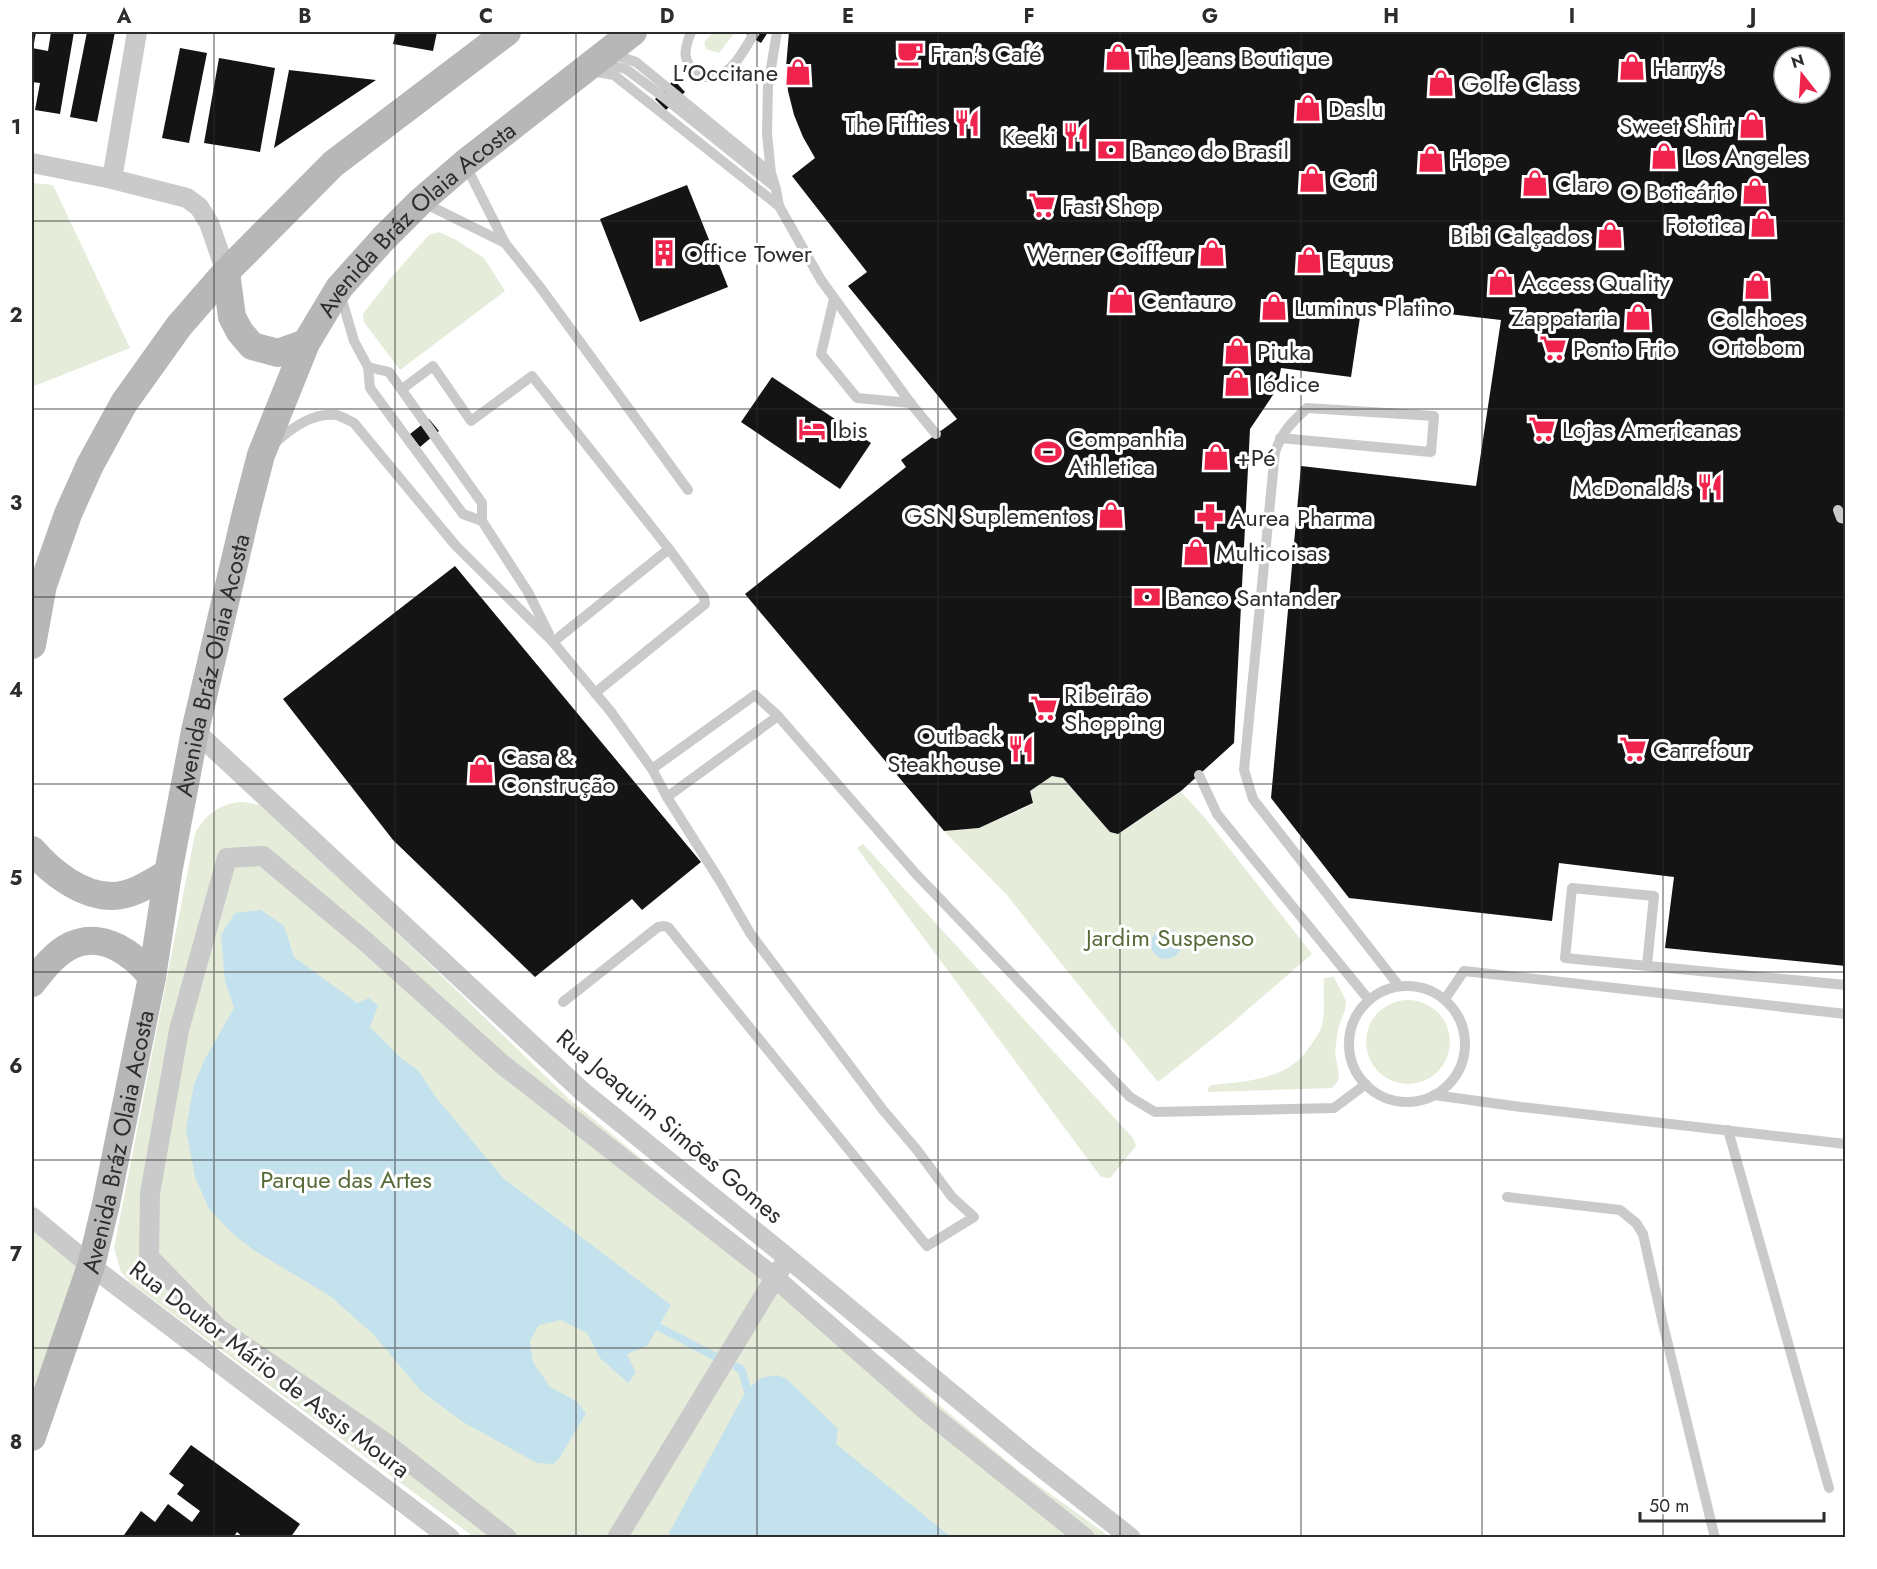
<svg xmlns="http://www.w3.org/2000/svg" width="1877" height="1569" font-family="Jost,sans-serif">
<rect width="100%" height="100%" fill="#fff"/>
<g fill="#e5ecd9">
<polygon points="714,32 735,32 719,53 706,49 704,42"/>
<polygon points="32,183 53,185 130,348 32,387"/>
<polygon points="439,232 456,240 484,258 505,291 400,370 364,322 363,314 390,279 429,235"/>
<polygon points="1052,776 1063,778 1110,832 1118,834 1181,792 1206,819 1312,954 1231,1024 1158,1082 1072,977 1006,894 944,831 979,828 1033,804 1030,791"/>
<path d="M243,802l17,3 8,3 300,290 452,374 90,65h-636l-342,-253 -11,-12 -7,-24 81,-414c10,-20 26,-31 48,-32z"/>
<polygon points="863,844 1133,1138 1136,1146 1110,1178 1101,1177 857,848"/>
<path d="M1334,977l12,24 -1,9 -7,19 -3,23 4,24 -1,5 -6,7 -124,4v-4l3,-3c37,-4 78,-5 100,-40 5,-8 11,-15 12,-25 2,-14 0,-29 1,-42z"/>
<circle cx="1408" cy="1042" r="42"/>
<polygon points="32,1217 91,1266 32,1433"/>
</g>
<g fill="#c4e2ed">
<polygon points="261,910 284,926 294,957 357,1003 369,998 378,1006 370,1027 402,1059 418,1070 435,1096 503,1178 671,1305 647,1346 627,1354 636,1373 628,1383 600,1358 587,1333 561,1320 539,1325 530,1341 533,1362 550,1387 576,1401 586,1413 559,1459 553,1464 537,1463 463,1422 421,1391 374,1335 330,1296 255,1251 234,1235 209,1209 195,1177 186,1129 194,1084 205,1059 234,1008 225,981 221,935 235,913"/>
<circle cx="1166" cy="944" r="15"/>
<polygon points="777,1375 787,1379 838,1429 836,1444 951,1537 667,1537 747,1389 761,1378"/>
</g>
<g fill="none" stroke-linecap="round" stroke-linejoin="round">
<g stroke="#c4e2ed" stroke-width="8">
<polyline points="651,1323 714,1356"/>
<polyline points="737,1367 742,1370 747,1389 754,1397"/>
</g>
</g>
<g fill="#141414" fill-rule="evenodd">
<polygon points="32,32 36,32 33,49 32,48"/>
<polygon points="51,32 74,32 60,114 35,110 40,83 32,82 32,48 48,51"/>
<polygon points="87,32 115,32 97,122 70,117"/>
<polygon points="396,32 437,32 433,51 393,44"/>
<polygon points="743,32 768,32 761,43"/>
<path d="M789,32h1057v934l-181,-18 9,-71 -115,-14 -7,58 -203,-23 -78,-100 30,-332 175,20 25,-166 -139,-16 -11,73 -70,-9 -4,21 -27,40 -16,314 -53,48 -63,43 -8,-2 -47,-54 -11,-2 -22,15 3,12 -54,25 -35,3 -199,-237 161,-127 -5,-7 56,-41 -109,-133 19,-14 -75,-96 23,-18 -12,-21 -9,-22 -6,-24 -2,-24zM1784,57h36v36h-36z"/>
<polygon points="180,48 207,53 189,143 162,138"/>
<polygon points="219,58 275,68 260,152 204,143"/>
<polygon points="289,70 376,80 274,148"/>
<polygon points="674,80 685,92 666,110 655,99"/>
<polygon points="687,185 728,287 640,322 600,219"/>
<polygon points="772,377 871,443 840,489 741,422"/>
<polygon points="429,419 439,431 420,447 410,434"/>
<polygon points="455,566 701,862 642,910 632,899 535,977 393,840 283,699"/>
<polygon points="191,1445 300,1524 290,1538 244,1538 237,1532 233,1538 127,1538 124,1535 141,1511 155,1522 168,1504 192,1522 200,1511 177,1494 184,1485 169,1474"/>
</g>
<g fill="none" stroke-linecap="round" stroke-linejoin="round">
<g stroke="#cacaca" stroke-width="10">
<path d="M691,32c-8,20 -9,29 8,44 5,1 14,2 19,0 17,-6 28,-30 37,-44"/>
<polyline points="777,32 768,86 767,134 771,173 776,189 779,206 821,280 912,405 936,434"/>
<polyline points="611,55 615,55 636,62 771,173"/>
<polyline points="601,63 626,69 666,99 775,187"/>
<polyline points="592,73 596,72 614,75 779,206"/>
<polyline points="424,203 505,243 465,164"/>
<polyline points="505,243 540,287 688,490"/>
<polyline points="340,293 354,341 368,367 389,372 482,503 482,521 528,592 549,634"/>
<polyline points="834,299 821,354 857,398 911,403"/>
<polyline points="368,367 370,388 463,514 482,521"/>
<polyline points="402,389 433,366 471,421 532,376 669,549 553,642"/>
<path d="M1280,438l151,14 3,-36 -127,-8c-16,15 -25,24 -32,44l-31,318 9,29 146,187"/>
<path d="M275,443c15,-14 38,-31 61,-28 5,1 12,5 18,8l102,123 97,96 58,70 41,57 15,28 53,84 30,52 133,177 34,40 35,47 22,20 -47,29 -259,-319 -4,-1 -6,1 -95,75"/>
<polyline points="1838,510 1841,518 1846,519"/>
<polyline points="595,693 705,604 704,597 669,549"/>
<polyline points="652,769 755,695 778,716 916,874 1130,1097 1155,1112 1334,1108 1366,1084"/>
<polyline points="1199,775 1217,814 1369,1000"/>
<polyline points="667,797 778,716"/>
<polyline points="1647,965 1654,896 1572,888 1565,958 1846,985"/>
<circle cx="1407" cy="1044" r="58"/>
<polyline points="1445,999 1464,971 1846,1014"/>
<polyline points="1434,1095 1521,1107 1846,1144"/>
<polyline points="1728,1130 1829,1488"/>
<polyline points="1507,1197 1620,1210 1636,1223 1643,1234 1663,1324 1715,1538"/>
</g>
<g stroke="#cacaca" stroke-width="20">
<polyline points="32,163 112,179 187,198 199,207 209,223 226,272"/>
<polyline points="112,179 137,32"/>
<polyline points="195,731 583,1092 788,1258 1027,1456 1131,1538"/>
<polyline points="32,1217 91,1266 450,1538"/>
<polyline points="507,1538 380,1439 218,1328 149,1257 150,1193 179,1030 227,858 263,856 366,942 503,1065 774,1277 930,1414 1085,1538"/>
<polyline points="617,1538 781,1268"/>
</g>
<g stroke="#b7b7b7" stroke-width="28">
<polyline points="226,272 232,317 240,332 252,346 278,353 306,343"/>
<polyline points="32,645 43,585 68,514 90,465 124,403 179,326 226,272 333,164 507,32"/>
<path d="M32,850c19,22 49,46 80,46 20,0 39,-13 56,-23"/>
<path d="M32,983c11,-14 23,-30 40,-38 31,-14 62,9 80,32"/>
<path id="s1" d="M32,1437l59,-171 15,-62 46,-227 16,-104 27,-142 51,-218 15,-58 45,-112 33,-55 44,-49 38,-38 44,-38 168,-131"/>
</g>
</g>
<path fill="none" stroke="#2d2d2d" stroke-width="1.5" stroke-opacity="0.55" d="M214,32v1506M395,32v1506M576,32v1506M757,32v1506M938,32v1506M1120,32v1506M1301,32v1506M1482,32v1506M1663,32v1506M32,221h1814M32,409h1814M32,597h1814M32,784h1814M32,972h1814M32,1160h1814M32,1348h1814"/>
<defs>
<symbol id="cafe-bare" viewBox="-9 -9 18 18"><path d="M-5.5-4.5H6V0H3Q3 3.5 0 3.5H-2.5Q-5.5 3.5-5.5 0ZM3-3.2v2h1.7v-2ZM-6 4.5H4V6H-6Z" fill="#ef234c" stroke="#fff" stroke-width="2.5" paint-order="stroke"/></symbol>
<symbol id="shop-bare" viewBox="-9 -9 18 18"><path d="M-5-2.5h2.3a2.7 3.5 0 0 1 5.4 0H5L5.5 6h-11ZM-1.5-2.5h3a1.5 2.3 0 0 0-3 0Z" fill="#ef234c" stroke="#fff" stroke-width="2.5" paint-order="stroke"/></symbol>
<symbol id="restaurant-bare" viewBox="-9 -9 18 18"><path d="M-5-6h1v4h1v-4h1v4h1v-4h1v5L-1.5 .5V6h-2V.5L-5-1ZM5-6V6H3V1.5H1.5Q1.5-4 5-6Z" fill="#ef234c" stroke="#fff" stroke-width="2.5" paint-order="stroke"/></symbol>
<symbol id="bank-bare" viewBox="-9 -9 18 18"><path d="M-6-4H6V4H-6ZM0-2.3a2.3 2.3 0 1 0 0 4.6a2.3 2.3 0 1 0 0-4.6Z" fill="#ef234c" stroke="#fff" stroke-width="2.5" paint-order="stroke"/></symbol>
<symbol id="supermarket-bare" viewBox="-9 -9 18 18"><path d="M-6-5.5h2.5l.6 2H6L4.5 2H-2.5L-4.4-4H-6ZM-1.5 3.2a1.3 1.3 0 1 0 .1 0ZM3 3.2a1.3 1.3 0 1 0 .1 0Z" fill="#ef234c" stroke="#fff" stroke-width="2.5" paint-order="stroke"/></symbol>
<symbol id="building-bare" viewBox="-9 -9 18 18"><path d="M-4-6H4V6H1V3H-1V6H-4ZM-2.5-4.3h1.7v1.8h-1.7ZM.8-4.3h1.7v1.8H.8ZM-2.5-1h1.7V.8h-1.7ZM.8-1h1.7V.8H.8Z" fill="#ef234c" stroke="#fff" stroke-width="2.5" paint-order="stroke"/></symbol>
<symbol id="hotel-bare" viewBox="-9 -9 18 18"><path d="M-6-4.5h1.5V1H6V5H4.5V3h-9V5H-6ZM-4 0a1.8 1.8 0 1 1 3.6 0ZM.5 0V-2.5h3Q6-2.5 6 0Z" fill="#ef234c" stroke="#fff" stroke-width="2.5" paint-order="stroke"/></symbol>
<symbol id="stadium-bare" viewBox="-9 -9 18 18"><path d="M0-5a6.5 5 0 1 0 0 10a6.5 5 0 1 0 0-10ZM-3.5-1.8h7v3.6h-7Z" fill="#ef234c" stroke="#fff" stroke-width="2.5" paint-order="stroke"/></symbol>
<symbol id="pharmacy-bare" viewBox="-9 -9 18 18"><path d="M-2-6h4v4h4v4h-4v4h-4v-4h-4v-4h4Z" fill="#ef234c" stroke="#fff" stroke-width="2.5" paint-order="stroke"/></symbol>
</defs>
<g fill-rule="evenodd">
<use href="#cafe-bare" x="891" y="34" width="38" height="38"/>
<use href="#shop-bare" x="1099" y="38" width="38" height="38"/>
<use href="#shop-bare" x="1613" y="48" width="38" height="38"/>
<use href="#shop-bare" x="779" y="53" width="38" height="38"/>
<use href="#shop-bare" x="1422" y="64" width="38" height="38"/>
<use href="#shop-bare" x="1289" y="89" width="38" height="38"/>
<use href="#restaurant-bare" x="948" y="104" width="38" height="38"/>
<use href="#shop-bare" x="1733" y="106" width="38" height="38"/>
<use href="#restaurant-bare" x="1057" y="117" width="38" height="38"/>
<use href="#bank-bare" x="1092" y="131" width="38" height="38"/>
<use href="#shop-bare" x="1645" y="137" width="38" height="38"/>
<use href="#shop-bare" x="1412" y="140" width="38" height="38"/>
<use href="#shop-bare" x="1293" y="160" width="38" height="38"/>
<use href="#shop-bare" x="1516" y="164" width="38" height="38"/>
<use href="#shop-bare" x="1736" y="172" width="38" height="38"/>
<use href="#supermarket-bare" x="1023" y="186" width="38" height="38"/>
<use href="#shop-bare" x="1744" y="205" width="38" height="38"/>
<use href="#shop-bare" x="1591" y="216" width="38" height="38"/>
<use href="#building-bare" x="645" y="234" width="38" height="38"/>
<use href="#shop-bare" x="1193" y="234" width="38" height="38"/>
<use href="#shop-bare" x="1290" y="241" width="38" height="38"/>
<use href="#shop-bare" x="1482" y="263" width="38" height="38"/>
<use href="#shop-bare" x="1738" y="267" width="38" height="38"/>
<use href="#shop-bare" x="1102" y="281" width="38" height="38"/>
<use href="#shop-bare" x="1255" y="288" width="38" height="38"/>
<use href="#shop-bare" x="1619" y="298" width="38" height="38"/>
<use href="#supermarket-bare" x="1534" y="329" width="38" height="38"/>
<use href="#shop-bare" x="1218" y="332" width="38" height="38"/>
<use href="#shop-bare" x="1218" y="364" width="38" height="38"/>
<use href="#hotel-bare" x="793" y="410" width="38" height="38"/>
<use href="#supermarket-bare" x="1523" y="410" width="38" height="38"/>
<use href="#stadium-bare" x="1029" y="433" width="38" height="38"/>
<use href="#shop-bare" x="1197" y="438" width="38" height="38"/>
<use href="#restaurant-bare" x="1691" y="468" width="38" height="38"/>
<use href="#shop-bare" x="1092" y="496" width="38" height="38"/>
<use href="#pharmacy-bare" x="1191" y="498" width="38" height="38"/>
<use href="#shop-bare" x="1177" y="533" width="38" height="38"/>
<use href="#bank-bare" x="1128" y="578" width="38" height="38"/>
<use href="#supermarket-bare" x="1025" y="689" width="38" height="38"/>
<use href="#restaurant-bare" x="1002" y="730" width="38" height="38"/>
<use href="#supermarket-bare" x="1614" y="730" width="38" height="38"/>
<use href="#shop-bare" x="462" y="751" width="38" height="38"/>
</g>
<g text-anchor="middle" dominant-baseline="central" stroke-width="6" stroke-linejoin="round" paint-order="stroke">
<g font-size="24" fill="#2d2d2d" stroke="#fff" text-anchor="start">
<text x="930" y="53">Fran's Café</text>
<text x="1138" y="57">The Jeans Boutique</text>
<text x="1652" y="67">Harry's</text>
<text x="778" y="72" text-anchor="end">L'Occitane</text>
<text x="1461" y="83">Golfe Class</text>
<text x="1328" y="108">Daslu</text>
<text x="947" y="123" text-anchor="end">The Fifties</text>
<text x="1732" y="125" text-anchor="end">Sweet Shirt</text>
<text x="1056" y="136" text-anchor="end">Keeki</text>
<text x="1131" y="150">Banco do Brasil</text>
<text x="1684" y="156">Los Angeles</text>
<text x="1451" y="159">Hope</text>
<text x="1332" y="179">Cori</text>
<text x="1555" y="183">Claro</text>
<text x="1735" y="191" text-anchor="end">O Boticário</text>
<text x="1062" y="205">Fast Shop</text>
<text x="1743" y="224" text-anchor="end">Fototica</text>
<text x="1590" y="235" text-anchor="end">Bibi Calçados</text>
<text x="684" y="253">Office Tower</text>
<text x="1192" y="253" text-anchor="end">Werner Coiffeur</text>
<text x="1329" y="260">Equus</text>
<text x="1521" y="282">Access Quality</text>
<text x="1141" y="300">Centauro</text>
<text x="1294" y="307">Luminus Platino</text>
<text x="1618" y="317" text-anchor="end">Zappataria</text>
<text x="1757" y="318" text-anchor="middle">Colchoes<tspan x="1757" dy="28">Ortobom</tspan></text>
<text x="1573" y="348">Ponto Frio</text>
<text x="1257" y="351">Piuka</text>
<text x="1257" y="383">Iódice</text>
<text x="832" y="429">Ibis</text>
<text x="1562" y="429">Lojas Americanas</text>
<text x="1068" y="438">Companhia<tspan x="1068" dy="28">Athletica</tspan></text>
<text x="1236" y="457">+Pé</text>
<text x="1690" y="487" text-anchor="end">McDonald's</text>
<text x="1091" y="515" text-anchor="end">GSN Suplementos</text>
<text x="1230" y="517">Aurea Pharma</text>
<text x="1216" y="552">Multicoisas</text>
<text x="1167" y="597">Banco Santander</text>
<text x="1064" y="694">Ribeirão<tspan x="1064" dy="28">Shopping</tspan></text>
<text x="1001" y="735" text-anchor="end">Outback<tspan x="1001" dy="28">Steakhouse</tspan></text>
<text x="1653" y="749">Carrefour</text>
<text x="501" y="756">Casa &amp;<tspan x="501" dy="28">Construção</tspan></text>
</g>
<g font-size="24" fill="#2d2d2d" stroke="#fff">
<text stroke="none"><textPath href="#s1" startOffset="1298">Avenida Bráz Olaia Acosta</textPath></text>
<text stroke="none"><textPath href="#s1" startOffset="794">Avenida Bráz Olaia Acosta</textPath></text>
<text transform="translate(670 1126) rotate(40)">Rua Joaquim Simões Gomes</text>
<text stroke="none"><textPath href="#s1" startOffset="308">Avenida Bráz Olaia Acosta</textPath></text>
<text transform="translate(270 1369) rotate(37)">Rua Doutor Mário de Assis Moura</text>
</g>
<g font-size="24" fill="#566b38" stroke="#fff">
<text x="1170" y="937">Jardim Suspenso</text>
<text x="346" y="1179">Parque das Artes</text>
</g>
</g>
<rect width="1877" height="1569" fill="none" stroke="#ffffff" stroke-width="66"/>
<g transform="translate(1802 75) rotate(343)"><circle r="28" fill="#ffffff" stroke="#ababab" stroke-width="1.5"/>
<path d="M0-4.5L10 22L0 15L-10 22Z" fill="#ef234c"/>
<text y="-9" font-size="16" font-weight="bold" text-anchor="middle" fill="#2d2d2d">N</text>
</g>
<path d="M1640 1512v9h184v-9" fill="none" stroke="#2d2d2d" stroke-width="3"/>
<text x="1649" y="1512" font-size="18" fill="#2d2d2d" stroke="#ffffff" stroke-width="4.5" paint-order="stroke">50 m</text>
<rect x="33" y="33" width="1811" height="1503" fill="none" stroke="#2d2d2d" stroke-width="2"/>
<g font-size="20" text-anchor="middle" font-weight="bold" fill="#2d2d2d">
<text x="124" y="23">A</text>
<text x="305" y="23">B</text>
<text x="486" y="23">C</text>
<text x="667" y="23">D</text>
<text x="848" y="23">E</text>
<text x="1029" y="23">F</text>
<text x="1210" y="23">G</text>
<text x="1391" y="23">H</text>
<text x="1572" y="23">I</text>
<text x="1753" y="23">J</text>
<text x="16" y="134">1</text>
<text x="16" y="322">2</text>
<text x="16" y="510">3</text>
<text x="16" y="697">4</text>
<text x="16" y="885">5</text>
<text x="16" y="1073">6</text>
<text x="16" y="1261">7</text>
<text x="16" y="1449">8</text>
</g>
</svg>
